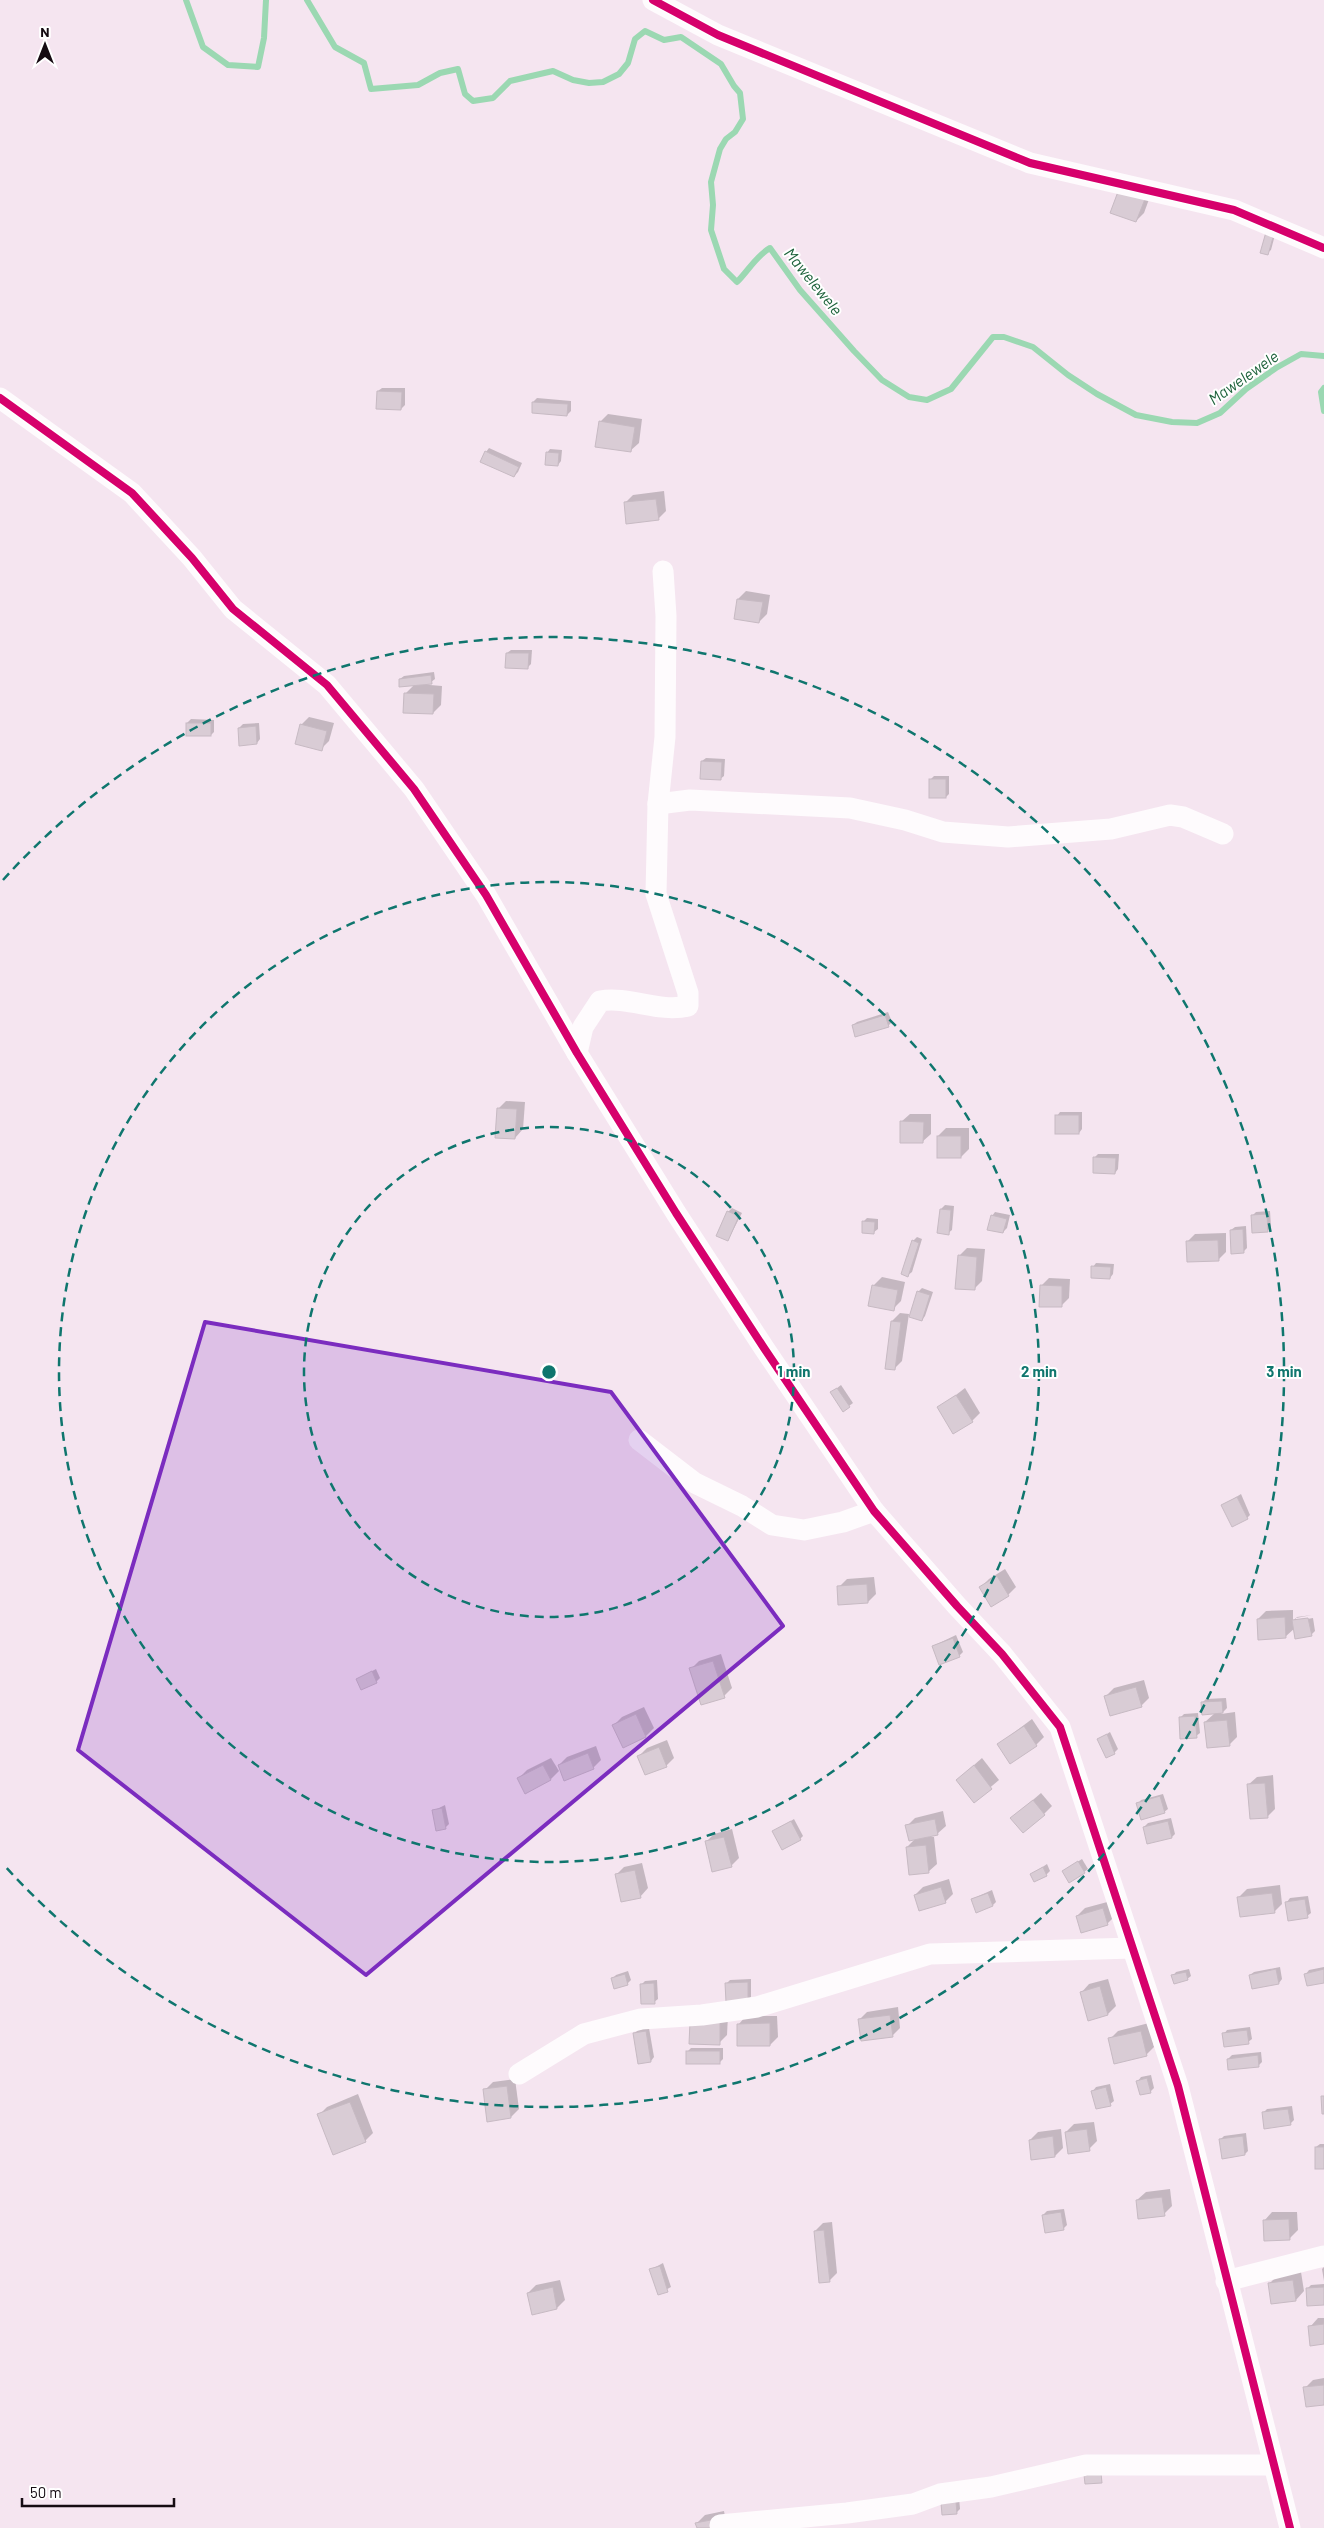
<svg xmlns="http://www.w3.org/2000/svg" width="1324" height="2528" font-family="Barlow,sans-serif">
<rect width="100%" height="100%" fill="#f5e5f0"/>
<g fill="#0003">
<polygon points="1152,191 1144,213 1136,221 1112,212"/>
<polygon points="1276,231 1271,250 1267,253 1262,252"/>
<polygon points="382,388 405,388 405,405 401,409 378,391"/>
<polygon points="537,398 571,401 571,411 567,415 533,402"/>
<polygon points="608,414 642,419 639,443 630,451 600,422"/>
<polygon points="489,448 522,463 518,472 514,476 486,452"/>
<polygon points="550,449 562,450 561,461 558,465 547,453"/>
<polygon points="664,491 666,511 658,519 625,503 633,495"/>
<polygon points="746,591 770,595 767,614 759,622 738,599"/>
<polygon points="511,650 532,650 531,664 527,668 507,653"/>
<polygon points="434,672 435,679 431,682 418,684 442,686 441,705 433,713 406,693 415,684 400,679 404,676"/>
<polygon points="309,717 334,723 329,741 321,749 301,725"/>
<polygon points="191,719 214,720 214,732 211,735 187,723"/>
<polygon points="259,723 260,739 257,743 239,728 243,724"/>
<polygon points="706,758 725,759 724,776 720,779 702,761"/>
<polygon points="934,776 949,776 949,794 946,797 930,780"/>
<polygon points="888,1012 892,1022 888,1026 853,1025 857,1022"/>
<polygon points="506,1101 525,1102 523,1129 515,1138 498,1109"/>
<polygon points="1060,1112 1082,1112 1082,1129 1079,1133 1057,1116"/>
<polygon points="910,1114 931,1114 931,1134 922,1142 901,1122"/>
<polygon points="946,1128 969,1128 969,1149 961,1157 938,1136"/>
<polygon points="1098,1154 1119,1154 1118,1169 1115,1173 1095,1157"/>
<polygon points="945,1205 954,1206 952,1230 948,1233 941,1209"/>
<polygon points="732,1208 742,1213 728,1240 728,1212"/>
<polygon points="1270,1211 1271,1227 1267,1231 1252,1216 1256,1212"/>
<polygon points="995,1212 1010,1215 1007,1228 1003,1232 992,1216"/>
<polygon points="867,1218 878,1219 878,1229 874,1232 863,1222"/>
<polygon points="1246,1226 1247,1248 1243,1252 1231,1230 1235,1227"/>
<polygon points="1226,1233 1226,1252 1218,1260 1187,1242 1195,1234"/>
<polygon points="917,1237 922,1239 912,1272 908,1275 913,1241"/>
<polygon points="967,1248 985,1249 982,1281 974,1289 959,1256"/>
<polygon points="1096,1263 1114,1264 1113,1274 1110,1278 1093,1267"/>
<polygon points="882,1277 905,1282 901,1301 893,1309 874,1285"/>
<polygon points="1049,1278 1070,1279 1069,1298 1061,1306 1041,1286"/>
<polygon points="922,1288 933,1292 925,1316 922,1320 918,1292"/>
<polygon points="900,1313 909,1314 902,1361 894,1369 892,1321"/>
<polygon points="841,1385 853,1403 849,1406 832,1392"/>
<polygon points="965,1388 980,1413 972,1421 939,1408"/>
<polygon points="1241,1494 1250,1515 1247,1518 1223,1505"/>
<polygon points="1005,1569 1016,1587 1008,1595 981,1587 989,1579"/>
<polygon points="874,1577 876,1594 868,1602 839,1587 847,1579"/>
<polygon points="1293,1610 1293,1621 1297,1617 1312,1615 1296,1618 1296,1621 1313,1618 1315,1631 1311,1635 1295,1628 1285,1637 1258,1619 1266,1611"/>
<polygon points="956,1635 963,1652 959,1656 933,1646"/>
<polygon points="721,1654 732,1688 724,1696 691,1669 699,1661"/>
<polygon points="376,1669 380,1678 376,1682 357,1679"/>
<polygon points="1144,1680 1149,1698 1141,1706 1106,1696 1114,1688"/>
<polygon points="1226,1698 1227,1708 1221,1714 1235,1712 1237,1737 1229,1745 1205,1722 1215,1713 1202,1703 1206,1699"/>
<polygon points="644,1707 654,1728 646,1736 623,1746 614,1725 622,1717"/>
<polygon points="1198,1713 1200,1733 1196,1736 1180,1718 1184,1714"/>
<polygon points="1032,1719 1044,1737 1036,1745 999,1744"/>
<polygon points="1110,1732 1118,1749 1114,1753 1099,1739"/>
<polygon points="667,1740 674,1758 666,1766 639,1756 647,1748"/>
<polygon points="596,1746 601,1760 593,1768 559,1765 567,1757"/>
<polygon points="551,1758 559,1771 551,1779 519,1778 527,1770"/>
<polygon points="982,1758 999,1780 974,1801 957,1780"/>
<polygon points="1273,1775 1275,1809 1267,1817 1248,1785 1257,1777"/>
<polygon points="1041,1793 1052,1806 1044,1814 1012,1818"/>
<polygon points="1163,1794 1168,1809 1164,1812 1138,1804 1141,1800"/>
<polygon points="445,1805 449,1824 446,1827 433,1811"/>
<polygon points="943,1811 946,1826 937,1834 923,1837 934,1837 937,1864 928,1872 907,1847 916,1838 907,1826 915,1818"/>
<polygon points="1171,1818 1175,1834 1172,1837 1144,1827 1148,1823"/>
<polygon points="794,1819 803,1836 800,1839 773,1832"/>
<polygon points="732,1829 739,1858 731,1866 706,1842 714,1834"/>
<polygon points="1082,1859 1088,1869 1084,1872 1063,1871"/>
<polygon points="642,1863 648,1888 640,1897 616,1875 624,1867"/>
<polygon points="1047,1864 1050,1871 1046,1875 1032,1874"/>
<polygon points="949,1879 953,1894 945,1902 915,1895 923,1887"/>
<polygon points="1280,1885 1282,1904 1274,1912 1239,1897 1247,1889"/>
<polygon points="992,1890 996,1902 993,1905 972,1899"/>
<polygon points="1308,1896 1311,1913 1307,1916 1287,1902 1290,1898"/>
<polygon points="1111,1901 1115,1916 1107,1924 1077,1916 1085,1908"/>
<polygon points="1280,1967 1282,1979 1279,1983 1250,1975 1254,1972"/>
<polygon points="1324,1967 1324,1981 1306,1974 1309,1970"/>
<polygon points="1189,1969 1191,1976 1187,1979 1173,1976 1176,1972"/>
<polygon points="628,1971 631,1980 627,1984 613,1978 616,1975"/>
<polygon points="751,1979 751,1997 747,2001 727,1983 730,1980"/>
<polygon points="1108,1979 1116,2006 1108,2014 1089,2019 1081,1993 1089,1984"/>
<polygon points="657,1980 658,1999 654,2002 642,1984 645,1981"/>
<polygon points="898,2007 900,2028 892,2036 859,2020 867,2012"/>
<polygon points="728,2015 727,2035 719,2043 691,2043"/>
<polygon points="746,2016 777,2016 778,2037 770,2045 738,2025"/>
<polygon points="1149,2023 1154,2047 1146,2055 1110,2039 1118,2031"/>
<polygon points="1250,2027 1252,2039 1248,2042 1224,2034 1227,2030"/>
<polygon points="649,2028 654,2057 651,2061 634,2034 638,2030"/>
<polygon points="691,2048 723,2048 723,2059 719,2063 687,2052"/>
<polygon points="1261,2052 1262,2062 1258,2066 1228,2059 1232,2055"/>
<polygon points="1151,2075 1154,2088 1150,2092 1138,2081 1141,2077"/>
<polygon points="515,2079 519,2109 511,2117 485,2090 493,2082"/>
<polygon points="1110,2084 1114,2101 1110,2104 1093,2091 1096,2087"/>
<polygon points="358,2094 373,2133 365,2141 319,2115 327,2107"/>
<polygon points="1292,2106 1294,2120 1290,2124 1263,2113 1267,2109"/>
<polygon points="1094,2122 1097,2141 1089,2149 1066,2132 1074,2124"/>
<polygon points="1061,2129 1063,2148 1055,2156 1032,2159 1030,2140 1038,2132"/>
<polygon points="1246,2133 1248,2151 1245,2154 1221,2139 1224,2136"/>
<polygon points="1320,2144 1324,2144 1324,2168 1316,2147"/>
<polygon points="1170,2189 1172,2206 1164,2214 1137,2200 1146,2192"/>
<polygon points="1064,2209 1067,2225 1063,2229 1043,2215 1047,2211"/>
<polygon points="1272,2212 1297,2212 1298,2230 1289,2239 1264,2221"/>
<polygon points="832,2222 837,2273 829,2281 815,2231 823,2223"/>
<polygon points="663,2263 671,2287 658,2294 650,2270"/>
<polygon points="1324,2267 1324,2281 1322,2269"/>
<polygon points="1301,2272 1304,2291 1296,2300 1272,2303 1269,2284 1277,2276"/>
<polygon points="560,2280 565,2300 557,2308 528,2293 536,2285"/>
<polygon points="1324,2284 1324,2304 1307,2289 1311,2285"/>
<polygon points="1318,2318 1324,2318 1324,2343 1310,2327"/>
<polygon points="1324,2378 1324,2403 1305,2388 1313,2380"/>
<polygon points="959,2498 960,2509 957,2512 943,2514"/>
<polygon points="724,2511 727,2528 698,2528 697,2523 705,2515"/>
</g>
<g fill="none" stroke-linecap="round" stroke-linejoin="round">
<g stroke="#9bd8b2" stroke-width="6">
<polyline points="186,0 203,47 228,65 258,67 264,38 266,0"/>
<path d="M307,0l28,47 29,16 7,26 47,-4 22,-12 18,-4 7,25 8,7 20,-3 17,-17 43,-10 20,9 16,3 14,-1 16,-8 9,-11 7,-24 10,-8 19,9 17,-3 40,27 13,22 6,7 3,26 -8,13 -9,7 -6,10 -9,33 2,23 -2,25 13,39 13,13c11,-11 20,-27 33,-34l30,42 54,61 28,29 27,17 18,3 24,-11 42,-52h11l29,10 35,28 29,19 39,21 36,7 25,1 23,-10 26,-24 30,-21 25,-14 23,2"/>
<polyline points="1324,388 1321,392 1324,411"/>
</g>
</g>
<g fill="#d9ccd5" stroke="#c7bac3">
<polygon points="1119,189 1145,199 1136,222 1110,213"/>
<polygon points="1266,232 1274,234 1268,255 1260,253"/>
<polygon points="377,391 402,392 401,410 376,409"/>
<polygon points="532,402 568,404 567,416 532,413"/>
<polygon points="599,421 635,427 631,452 595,447"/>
<polygon points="485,451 519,467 514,477 480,462"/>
<polygon points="546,452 559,453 558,466 545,465"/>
<polygon points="656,499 659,520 626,524 624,502"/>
<polygon points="737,599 763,602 759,623 734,619"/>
<polygon points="506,653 529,653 528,669 505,668"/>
<polygon points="431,675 432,684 399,687 399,679"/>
<polygon points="404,693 434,694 433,714 403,713"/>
<rect x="186" y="723" width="25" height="13"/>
<polygon points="300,724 327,731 322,751 295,744"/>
<polygon points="256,726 257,744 239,746 238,728"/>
<polygon points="701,761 722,762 721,780 700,779"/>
<rect x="929" y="779" width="17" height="19"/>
<polygon points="885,1015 889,1027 855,1037 852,1025"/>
<polygon points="497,1108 517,1109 515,1139 495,1138"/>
<rect x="1055" y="1115" width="24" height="19"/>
<polygon points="900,1121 924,1122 923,1143 900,1143"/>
<rect x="937" y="1136" width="24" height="22"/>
<polygon points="1093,1157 1116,1158 1115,1174 1093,1173"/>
<polygon points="940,1209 951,1210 949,1235 937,1233"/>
<polygon points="727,1211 739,1216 728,1241 716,1236"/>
<polygon points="1267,1214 1268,1232 1252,1233 1251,1215"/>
<polygon points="991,1215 1007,1219 1003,1233 987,1230"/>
<polygon points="862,1221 875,1222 874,1234 862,1233"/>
<polygon points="1243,1229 1244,1253 1231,1254 1230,1230"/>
<polygon points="912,1240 919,1243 908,1277 901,1274"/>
<polygon points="1218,1240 1219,1261 1187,1262 1186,1241"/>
<polygon points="958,1255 977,1257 975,1290 955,1289"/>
<polygon points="1091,1266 1111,1267 1110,1279 1091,1278"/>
<polygon points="872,1285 898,1290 894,1311 868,1306"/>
<polygon points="1040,1285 1062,1286 1062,1307 1039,1307"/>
<polygon points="917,1291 930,1295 922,1321 909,1317"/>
<polygon points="891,1321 901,1322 895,1370 885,1369"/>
<polygon points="837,1388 850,1407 843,1412 830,1392"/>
<polygon points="956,1395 973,1422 953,1434 937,1407"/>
<polygon points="1237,1497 1248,1519 1232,1527 1221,1505"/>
<polygon points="997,1576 1009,1596 991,1607 979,1587"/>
<polygon points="867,1584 868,1603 838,1605 837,1586"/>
<polygon points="1285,1617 1286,1638 1258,1640 1257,1619"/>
<polygon points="1308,1618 1312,1636 1295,1639 1292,1620"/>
<polygon points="953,1638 960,1657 939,1665 932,1646"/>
<polygon points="713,1661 725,1698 701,1705 689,1668"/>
<polygon points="372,1671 377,1683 361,1690 356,1679"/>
<polygon points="1136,1687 1142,1707 1110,1716 1104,1696"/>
<polygon points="1222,1701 1223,1713 1202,1715 1201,1702"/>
<polygon points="636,1714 646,1737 623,1748 612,1725"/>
<polygon points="1195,1716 1197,1738 1180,1739 1179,1717"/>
<polygon points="1227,1720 1230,1746 1207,1748 1204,1722"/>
<polygon points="1024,1726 1037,1746 1010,1764 997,1744"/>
<polygon points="1107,1734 1115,1754 1106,1758 1097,1739"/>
<polygon points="659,1747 667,1767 645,1775 637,1756"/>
<polygon points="588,1753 594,1769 564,1781 558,1765"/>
<polygon points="543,1765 551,1780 525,1794 517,1778"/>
<polygon points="974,1765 992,1789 974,1803 956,1780"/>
<polygon points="1265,1783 1268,1818 1250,1819 1247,1784"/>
<polygon points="1160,1796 1165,1813 1141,1820 1136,1803"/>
<polygon points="1033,1800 1045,1815 1023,1833 1010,1818"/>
<polygon points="442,1808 446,1829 436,1831 432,1810"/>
<polygon points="935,1819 938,1835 909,1841 905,1825"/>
<polygon points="791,1821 801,1840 782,1850 772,1831"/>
<polygon points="1168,1821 1172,1838 1147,1844 1143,1827"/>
<polygon points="724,1837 732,1867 712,1872 705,1841"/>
<polygon points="926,1845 929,1873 909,1875 906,1847"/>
<polygon points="1078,1861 1085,1873 1069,1883 1062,1871"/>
<polygon points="1043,1867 1047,1876 1034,1882 1030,1874"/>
<polygon points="635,1870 641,1898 621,1902 615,1874"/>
<polygon points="941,1887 946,1903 919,1911 914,1895"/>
<polygon points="988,1893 993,1906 976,1913 971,1899"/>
<polygon points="1272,1893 1275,1913 1240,1917 1237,1897"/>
<polygon points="1305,1899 1308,1918 1288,1921 1285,1902"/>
<polygon points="1103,1908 1108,1925 1081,1933 1076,1916"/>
<polygon points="1276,1969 1279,1984 1252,1989 1249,1975"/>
<polygon points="1324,1969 1324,1983 1307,1986 1304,1974"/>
<polygon points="1186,1972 1188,1980 1174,1984 1171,1975"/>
<polygon points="625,1974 628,1985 614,1989 611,1978"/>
<polygon points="748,1982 748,2002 726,2002 725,1983"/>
<polygon points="654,1983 655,2004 641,2004 640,1984"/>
<polygon points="1100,1986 1108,2015 1088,2021 1080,1992"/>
<polygon points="890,2015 893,2037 861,2041 858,2019"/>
<polygon points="690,2022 720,2022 720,2045 689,2044"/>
<polygon points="770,2023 770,2046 737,2046 737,2024"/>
<polygon points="1247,2030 1249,2044 1224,2047 1222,2033"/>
<polygon points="646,2031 651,2062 638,2064 633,2033"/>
<polygon points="1141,2031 1147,2056 1114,2064 1108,2038"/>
<rect x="686" y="2051" width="34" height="13"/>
<polygon points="1258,2055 1259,2067 1228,2070 1227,2059"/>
<polygon points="1147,2078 1151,2093 1140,2095 1136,2081"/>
<polygon points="507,2086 511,2118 487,2122 483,2089"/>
<polygon points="1106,2087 1111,2106 1096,2109 1091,2091"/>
<polygon points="1321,2096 1324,2096 1324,2114 1322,2114"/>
<polygon points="350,2102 366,2142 333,2155 317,2114"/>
<polygon points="1288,2109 1291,2125 1264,2129 1262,2112"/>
<polygon points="1087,2129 1090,2151 1068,2154 1065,2132"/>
<polygon points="1053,2136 1055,2157 1031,2160 1029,2140"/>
<polygon points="1243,2136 1245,2155 1222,2159 1219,2139"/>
<rect x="1315" y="2147" width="9" height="22"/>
<polygon points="1162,2197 1165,2216 1138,2219 1136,2200"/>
<polygon points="1061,2212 1064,2230 1045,2233 1042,2215"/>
<polygon points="1289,2219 1290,2240 1264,2241 1263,2220"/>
<polygon points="824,2230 830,2282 819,2283 814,2231"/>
<polygon points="660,2266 668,2292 658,2295 649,2269"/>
<polygon points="1293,2280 1296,2301 1271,2304 1268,2283"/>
<polygon points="553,2287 557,2309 532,2315 527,2293"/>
<polygon points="1324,2287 1324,2305 1307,2306 1306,2288"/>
<polygon points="1324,2324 1324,2344 1310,2346 1308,2326"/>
<polygon points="1324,2385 1324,2405 1306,2407 1303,2387"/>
<polygon points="1101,2473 1102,2483 1085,2484 1084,2475"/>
<polygon points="956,2501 957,2514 942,2515 941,2503"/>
<polygon points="716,2519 718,2528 697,2528 695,2523"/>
</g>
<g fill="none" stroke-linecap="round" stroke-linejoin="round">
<g stroke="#fefbfd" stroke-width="21">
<polyline points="653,0 718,35 1030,163 1234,210 1324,248"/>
<polyline points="0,398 132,493 192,558 233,609 327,685 414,789 486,895 577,1053 676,1213 764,1348 874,1511 957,1606 1002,1654 1060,1727 1178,2086 1290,2528"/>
<polyline points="658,804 690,800 850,808 905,820 943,832 1008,837 1111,829 1170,815 1183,817 1223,834"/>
<path d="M577,1053l6,-26 17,-26c29,-5 59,12 88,5v-13l-32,-99 2,-90 7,-67 1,-121 -3,-45"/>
<polyline points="639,1440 695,1483 742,1506 772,1525 804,1530 843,1522 874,1511"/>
<polyline points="519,2074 584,2034 641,2019 702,2015 757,2007 930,1954 1132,1948"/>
<polyline points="1226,2281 1324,2256"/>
<polyline points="720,2525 847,2513 913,2504 940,2494 991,2487 1086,2465 1272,2465"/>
</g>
<defs>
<g id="cycleway">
<polyline points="653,0 718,35 1030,163 1234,210 1324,248"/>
<polyline points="0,398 132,493 192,558 233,609 327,685 414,789 486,895 577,1053 676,1213 764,1348 874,1511 957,1606 1002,1654 1060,1727 1178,2086 1290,2528"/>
</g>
</defs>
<use href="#cycleway" stroke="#fff" stroke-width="11"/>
<use href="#cycleway" stroke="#d6006c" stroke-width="8"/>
</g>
<path fill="#7b2cbf" fill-opacity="0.2" stroke="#7b2cbf" stroke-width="4" stroke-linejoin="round" d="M205,1322l406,70 172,234 -417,349 -288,-225z"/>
<g fill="none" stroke="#0f766e" stroke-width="2.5" stroke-dasharray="9 6">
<circle cx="549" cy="1372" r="245"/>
<circle cx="549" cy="1372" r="490"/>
<path d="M3 880A735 735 0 1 1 3 1864"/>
</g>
<g text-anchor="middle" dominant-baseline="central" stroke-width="4" stroke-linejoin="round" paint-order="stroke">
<g font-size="16" font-style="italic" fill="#1d623b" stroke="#fff">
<text transform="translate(814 281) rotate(51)">Mawelewele</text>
<text transform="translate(1243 377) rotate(-35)">Mawelewele</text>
</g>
</g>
<circle cx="549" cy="1372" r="8" fill="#0f766e" stroke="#fff" stroke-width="2.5"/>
<g font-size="15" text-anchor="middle" font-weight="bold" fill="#0f766e" stroke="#fff" stroke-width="4" stroke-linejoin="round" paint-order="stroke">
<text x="794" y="1377">1 min</text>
<text x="1039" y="1377">2 min</text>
<text x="1284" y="1377">3 min</text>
</g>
<g transform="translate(45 45)" stroke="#ffffff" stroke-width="4" paint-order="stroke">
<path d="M0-4L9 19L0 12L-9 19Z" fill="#150b12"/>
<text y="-8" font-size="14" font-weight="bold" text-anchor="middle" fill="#150b12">N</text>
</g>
<path d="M22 2498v8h152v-8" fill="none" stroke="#150b12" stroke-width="2.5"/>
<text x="30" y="2498" font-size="15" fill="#150b12" stroke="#ffffff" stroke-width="4" paint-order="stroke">50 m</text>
</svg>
